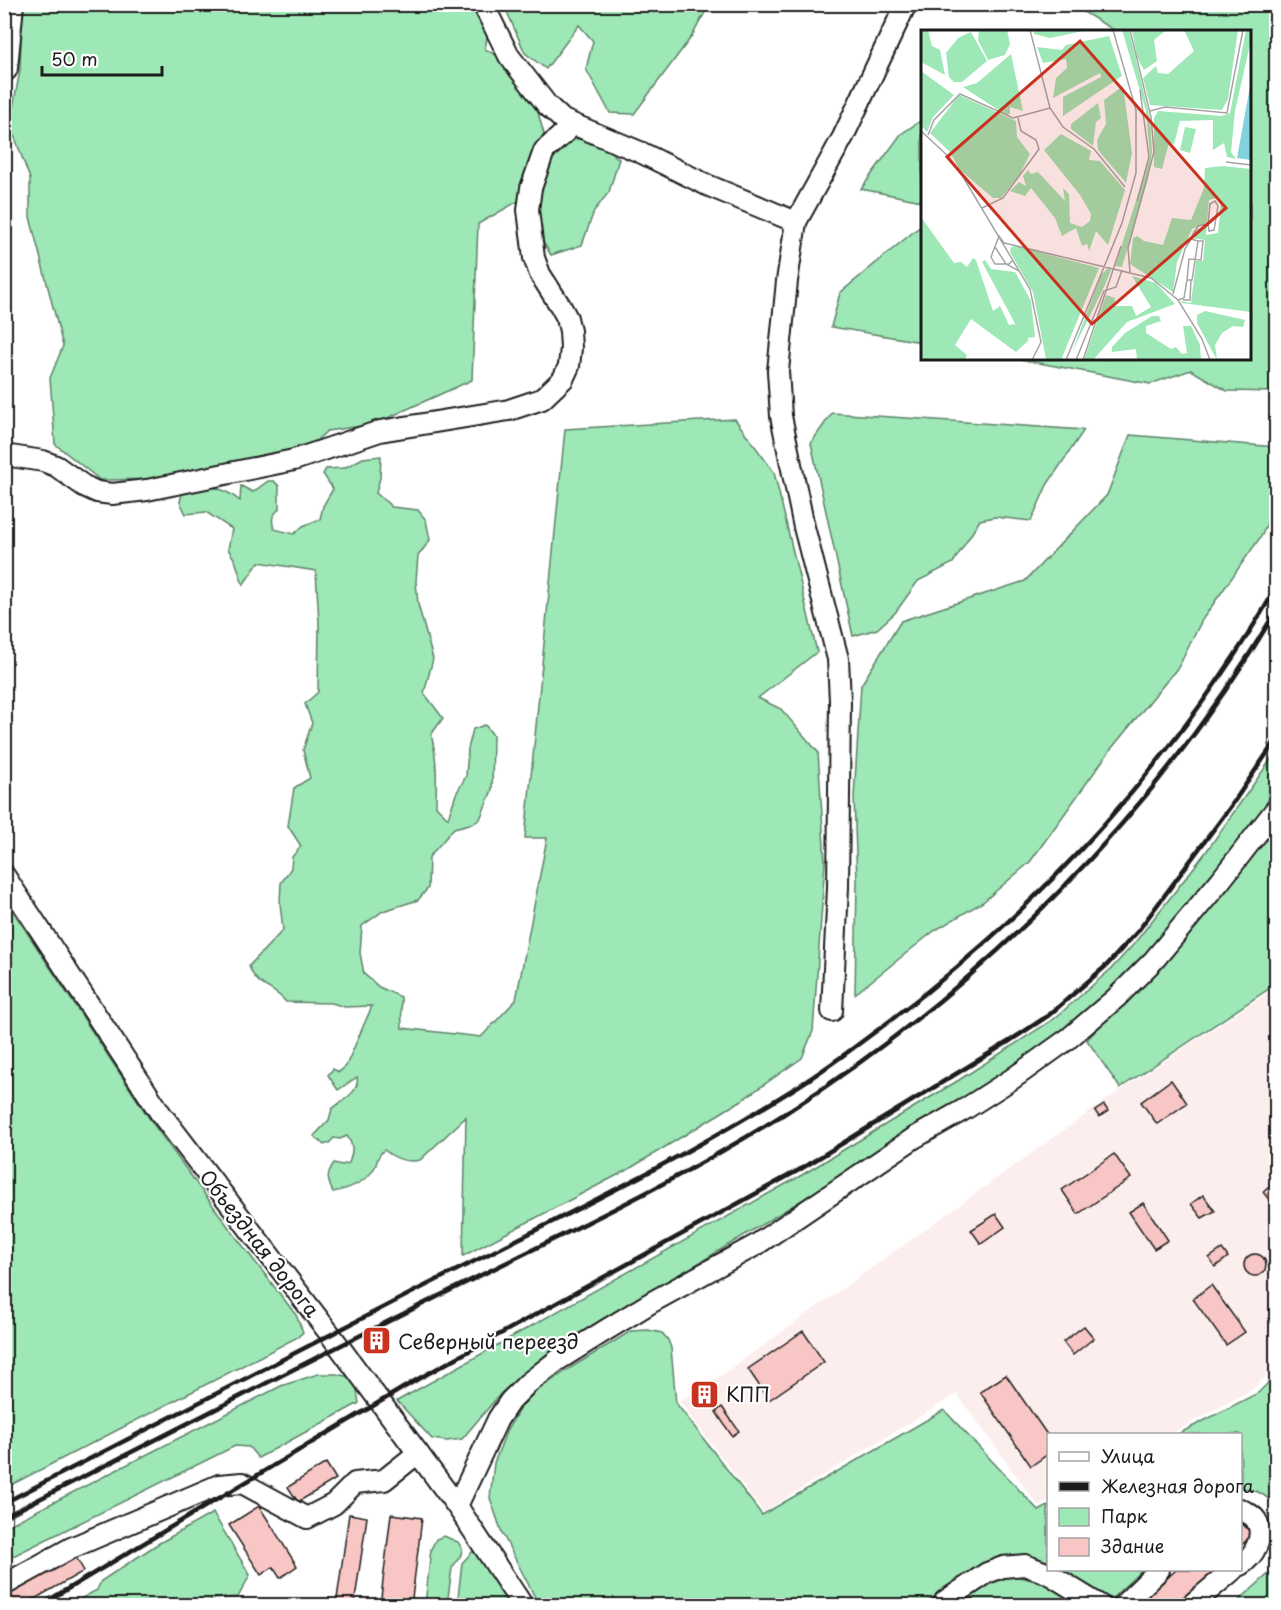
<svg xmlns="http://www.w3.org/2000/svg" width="1281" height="1610" font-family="'Playpen Sans',sans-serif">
<rect width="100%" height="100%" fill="#fff"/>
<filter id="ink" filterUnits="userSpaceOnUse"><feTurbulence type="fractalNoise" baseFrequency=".0167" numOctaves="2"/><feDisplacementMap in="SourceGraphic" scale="12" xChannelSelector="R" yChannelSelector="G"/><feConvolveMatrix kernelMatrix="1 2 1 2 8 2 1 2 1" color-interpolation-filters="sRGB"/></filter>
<g filter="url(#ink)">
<polygon fill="#fdeeee" points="1276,987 1276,1366 1253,1389 1170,1434 1048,1434 1048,1501 1039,1507 957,1394 763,1512 679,1401 719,1377 1116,1093"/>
<g fill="#9ee7b6" stroke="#5d8269" stroke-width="1.5">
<polygon points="478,4 489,27 485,49 504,59 509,74 535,102 544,134 532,162 522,199 478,224 472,380 374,424 327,431 306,450 163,479 100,480 55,444 50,378 63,346 30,217 30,179 10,124 20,70 22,10 27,5"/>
<polygon points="504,5 709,5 692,36 634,114 610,113 586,69 593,41 579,25 546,69 525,53"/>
<polygon points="1072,5 1256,5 1276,17 1276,392 1227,391 1191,370 1150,384 1018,359 1250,358 1250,32 1115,31"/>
<polygon points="922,120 922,201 861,189 901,134"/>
<polygon points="575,139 597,141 619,159 609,192 594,211 582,245 551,255 536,231 541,169"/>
<polygon points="918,228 922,229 922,342 831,327 840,293"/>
<polygon points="832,413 1084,430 1047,485 1031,521 995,517 980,520 953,563 918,581 895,613 877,629 853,636 811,443"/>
<path d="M735,419l39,53 43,180 -59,46 23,11 37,43 7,110 -12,169 -11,27 -60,42 -113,69 -166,87 3,-139 -46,43c-13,3 -26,-2 -36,-10 -7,5 -6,10 -9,17 -8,15 -27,22 -42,25 -6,-12 -7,-18 1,-29l8,2 7,-2c4,-12 5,-17 -2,-27l-7,3 -6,-1 -5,5 -5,2 -10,-9 15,-16 3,-11c10,-9 28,-16 25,-32l-19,13 -10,-15 5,-6 6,3 7,-6 26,-60 -27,1 -13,-4 -46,-1c-14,-17 -29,-13 -37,-36l34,-36 -3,-27 1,-20 10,-15 1,-11 9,-11 -13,-20 6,-38 16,-10 -7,-28 9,-27 -7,-19 13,-12 1,-69 -3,-52 -57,-9 -16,23 -8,-25 -7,-11 4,-20 -26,-17 -20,2 -6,-12 2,-9c23,-10 39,-8 58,8l1,-15 12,6 15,-11h6l5,5v23c-7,7 -8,10 -5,20l20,5 9,-8 17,-7 3,-13 10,-17 -10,-15 3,-5 18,-1 19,-10 18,-2 -1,22 -4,15 16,14 26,3 8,10 4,20 -12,16 -2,25 2,23 15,55 -9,34 19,25 -12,17c7,24 5,47 5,71l12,12 8,-24 10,-18 2,-27 5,-20 12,-4 8,10 -1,55 -12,29 -6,4 -20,5 -25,29 -1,31 -10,12 -35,11 -21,15 -2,27 4,21 15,13 22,10 1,31 79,9 35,-37 31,-162h-22l40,-409z"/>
<polygon points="1130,435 1276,447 1276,502 1262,535 1202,620 1179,666 1111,749 1030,862 983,902 934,931 855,994 857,882 854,797 861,685 901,621 1025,581 1107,495"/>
<polygon points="1276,752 1276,793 1273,799 1146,955 1097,1003 1064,1031 996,1077 802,1200 676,1277 550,1351 501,1393 462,1439 447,1441 432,1439 397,1401 802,1175 959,1080 1054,1019 1111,969 1133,945 1206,852"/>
<path d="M1276,825v159l-156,104 -33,-48c18,-21 40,-38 59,-58 46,-50 88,-104 130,-157z"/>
<polygon points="5,899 151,1121 230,1229 296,1315 303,1332 298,1337 5,1488"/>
<polygon points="648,1330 662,1333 668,1340 671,1348 676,1403 762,1515 944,1410 1039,1511 1048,1506 1048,1564 1026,1558 943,1593 920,1605 539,1605 502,1533 490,1498 494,1463 507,1430 520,1408 535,1392 572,1367 631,1331"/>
<polygon points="318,1374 336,1374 350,1377 356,1385 359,1403 258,1458 249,1447 235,1446 5,1560 5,1527 281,1386"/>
<path d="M1276,1375v131c-10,-11 -20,-17 -35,-18l-1,-54h-62l80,-41z"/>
<polygon points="213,1513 250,1575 238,1597 211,1599 210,1605 69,1605 97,1590 101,1581 156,1545"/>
<polygon points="444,1536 458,1542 462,1549 461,1555 452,1568 447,1605 425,1605 431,1549 436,1539"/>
<path d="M473,1551c17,15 26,33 36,54l-52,1 5,-43z"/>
<polygon points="1276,1563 1276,1605 1234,1605 1275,1568"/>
<polygon points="1061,1570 1142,1570 1110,1600"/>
<polygon points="1011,1575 1041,1582 1087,1606 955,1606 974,1590"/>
</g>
<g fill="#f8c7c5" stroke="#1c1c1c" stroke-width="1.5">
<polygon points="1171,1080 1187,1103 1157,1124 1141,1102"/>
<polygon points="1104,1105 1108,1111 1099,1117 1095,1111"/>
<polygon points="1114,1154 1131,1178 1078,1214 1062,1190"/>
<polygon points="1276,1182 1276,1203 1273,1205 1263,1192"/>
<polygon points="1203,1195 1215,1211 1202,1218 1191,1204"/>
<polygon points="1143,1203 1168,1240 1154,1249 1129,1212"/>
<polygon points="996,1214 1005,1227 981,1244 971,1230"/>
<polygon points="1222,1249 1228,1257 1215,1267 1209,1258"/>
<circle cx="1255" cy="1265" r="11"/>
<polygon points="1211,1285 1245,1332 1226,1345 1193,1299"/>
<polygon points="1084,1326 1094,1338 1073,1355 1063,1342"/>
<polygon points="803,1331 824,1362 769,1400 748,1369"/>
<polygon points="379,1338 383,1345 372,1351 368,1345"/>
<polygon points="1006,1375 1048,1436 1048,1454 1031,1466 980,1392"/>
<polygon points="710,1385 715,1393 701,1403 696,1395"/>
<polygon points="722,1407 739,1431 732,1436 716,1412"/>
<polygon points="326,1463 336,1479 298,1502 288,1487"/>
<polygon points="259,1506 297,1566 280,1578 273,1567 261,1575 229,1525"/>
<polygon points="349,1514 367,1517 354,1606 336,1606"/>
<polygon points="391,1514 422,1518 411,1606 380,1606"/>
<polygon points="1240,1521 1253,1535 1240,1546"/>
<polygon points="76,1557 84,1571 22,1606 4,1606 4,1596"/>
<polygon points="1176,1570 1216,1570 1177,1606 1137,1606"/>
</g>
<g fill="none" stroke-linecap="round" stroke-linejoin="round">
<defs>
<g id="minor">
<polyline points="483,4 509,56 547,105 563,120 640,152 707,185 796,222"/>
<polyline points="4,455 43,461 56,466 84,486 97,492 112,494 147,490 294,460 380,431 509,410 542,399 563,379 569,366 571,348 570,331 567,318 561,307 540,274 534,258 528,210 531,188 544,151 573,125"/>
<polyline points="4,875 161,1114 330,1334 457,1506 523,1606"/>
<polyline points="832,1011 838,887 840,701 838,659 804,527 781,416 778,371 787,281 796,222 843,137 906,4"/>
<polyline points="457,1506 498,1419 510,1401 527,1384 558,1360 606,1330 652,1302 756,1245 914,1138 965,1109 1012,1079 1068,1039 1116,998 1154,960 1220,881 1276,809"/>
<path d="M1240,1509c6,3 13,6 16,11 10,15 -2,37 -16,45"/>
<polyline points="4,1585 71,1548 219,1485 242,1483 307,1518 334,1504 355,1483 384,1480 418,1453"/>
<polyline points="944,1606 945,1601 987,1573 1003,1567 1025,1565 1049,1574 1101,1606"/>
<polyline points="1122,1606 1159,1570"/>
<polyline points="1190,1606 1233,1570"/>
</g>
<polyline id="major" points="4,68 10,4"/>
</defs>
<use href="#minor" stroke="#1c1c1c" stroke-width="24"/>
<use href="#major" stroke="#1c1c1c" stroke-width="30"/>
<use href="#minor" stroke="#fff" stroke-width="20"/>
<use href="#major" stroke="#fff" stroke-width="26"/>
<g stroke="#1c1c1c" stroke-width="4.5">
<path d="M4,1503c138,-71 275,-143 413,-213 126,-64 255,-125 375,-200 32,-19 61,-42 91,-64 158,-118 295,-268 393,-438"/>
<path d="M4,1517c143,-72 284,-146 427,-217 119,-60 241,-115 353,-186 200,-128 371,-299 492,-503"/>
<polyline points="39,1606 418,1379 799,1170 1008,1042 1049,1015 1107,965 1138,931 1231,806 1276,740"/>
</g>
</g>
</g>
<defs>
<symbol id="building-square" viewBox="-11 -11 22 22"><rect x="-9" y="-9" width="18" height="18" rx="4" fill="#c8321e" stroke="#fff"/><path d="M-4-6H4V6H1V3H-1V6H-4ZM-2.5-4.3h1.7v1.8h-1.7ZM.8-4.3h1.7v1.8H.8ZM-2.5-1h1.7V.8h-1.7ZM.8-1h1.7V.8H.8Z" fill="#fff"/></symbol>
</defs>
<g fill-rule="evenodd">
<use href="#building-square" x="360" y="1324" width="33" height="33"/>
<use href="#building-square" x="688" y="1378" width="33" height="33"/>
</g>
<g text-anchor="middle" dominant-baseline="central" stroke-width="4.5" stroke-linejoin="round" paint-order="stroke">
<g font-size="20" fill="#1c1c1c" stroke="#fff">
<text transform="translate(260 1243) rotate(52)">Объездная дорога</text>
</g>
<g font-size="20" fill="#1c1c1c" stroke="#fff" text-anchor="start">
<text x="398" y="1341">Северный переезд</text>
<text x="726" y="1394">КПП</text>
</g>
</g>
<g transform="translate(921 30)">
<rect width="330" height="330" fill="#fff"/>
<path d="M0,0h7l4,16 8,4 5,25 -24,-13zM58,0h28l3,14 -5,11 -17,5 -10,-20zM112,0h55l-38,8 -16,-4zM201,0h7l21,88 2,34 -4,27 -26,88 -7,-1 35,-109 -4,-46zM211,0h34l-12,10 3,21 -13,9 -7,-13zM263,0h54l-10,69 -6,11 -72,-5 -7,-27 13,-12 2,7 10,1 26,-23zM325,0h5v10l-16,71 -4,41 5,7 -9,-2 -3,-14 -11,7v-30l-33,1 -6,23 -5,-1 -7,26 -8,-2v-49l4,-7 64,5 8,-3zM50,2l16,29 -25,21h-8l-5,-5 -3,-24 12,-15zM188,6l13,40 -59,40v-19l38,-20 -1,-4 -47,25 3,-20 11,-10 -1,-9 -23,4 -6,-16 25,3 4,-5zM90,24l12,57 -13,-4v7l-4,1 -43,-28 14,-4zM0,41l33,24 -21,22 -6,15 -6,-7zM202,56l9,67 -6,30 -28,-33 -1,-10 9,-16 -2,-24zM38,65l57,26 1,16 13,17 -11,22 -18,22h-8l-34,-29 -9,-17 -20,-19zM177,73l3,15 -5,4 -3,24 -22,-17v-5zM264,97l11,2 -6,24 -10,-3zM140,104l30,17 -2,9 11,1 25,29 -17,55 -12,-14 -7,20 -2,-7 -5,2 -6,-18 -14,8 -7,-18 -24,-30 -6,8 -15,-5 9,-9 7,4 -3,-10 5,-6 3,4 7,-2 27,29 -2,-13 6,6 1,29 12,4 8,-6 1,-7 -11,-19 -36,-45zM301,136l29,3v143l-69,-9 -1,-2 10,2 5,-42h7l2,-21 -14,-2 2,-7 14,-6 -1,10 12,-2 3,-28 -4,-7 -8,2 -2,23 -15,6 -15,33 -4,30 -43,-28 3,-26 4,-2 7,5 19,4 9,-27 19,2 13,-32 1,-20zM0,187l33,46 7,-1 6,5 6,-9 3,2 17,51 7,-5 9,19 6,-1 3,5 -36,-67 3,-2 6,9 24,3 16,29 4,36 -8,1 2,2 -13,12 -45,-33 -16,26 12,10 -2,5h-44zM95,216l83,22 -38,92 -15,-1 -13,-67 -23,-40 1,-5zM187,238l3,2 -6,15 -33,67 29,-77zM211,246l24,7 19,21 -48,18 -34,38h-9l22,-65 9,3v8h17l4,10 15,-9zM284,281l40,9 -2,7 -10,-1 -11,7 -7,12 2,15 -20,-37v-8zM231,286h7l2,5 -15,5v7l25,16 5,-2 6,7 5,-1 -4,-27h8l9,19 1,15h-64l-1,-11 -24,3v-5l13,-14z" fill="#9ee7b6"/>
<path d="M330,51v79l-14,-2z" fill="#82d2dd"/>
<path fill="none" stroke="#a4a4a4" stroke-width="1.5" d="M109,0l20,78 13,19 31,22 31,38M209,0l21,87 3,35 -26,96 2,24M229,81l15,-4 62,6 16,-83M0,101l28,26 14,20 67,112 11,53 -9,18M7,105l6,-15 26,-26 53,24 37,-10M305,132l25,3M216,171l12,-44 -9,-67M61,178l21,-10 36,-49 -3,-9 -15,-9 -3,-13M270,209l7,-13 10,-2 1,7 5,-1 4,-24 -3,-5 -5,3 -2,20M74,217l11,17 13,7M92,230l-4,4h-14l-4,-7 8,-21 5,7 147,35 27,22 24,39 8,21M266,250l2,-21 12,1 2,-19h-5M252,264l12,-45 6,-10 7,2 -6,39h-5l-3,18 -6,2M262,270h7l1,-20M145,330l56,-137 14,-50v-63l-23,-80M155,330l28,-69 12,-4 6,-17M162,330l38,-114"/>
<path fill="#c8321e" fill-opacity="0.15" stroke="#c8321e" stroke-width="3" d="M159,11l146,167 -134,116 -145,-167z"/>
<rect width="330" height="330" fill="none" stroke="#1c1c1c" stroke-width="3"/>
</g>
<rect width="1281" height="1610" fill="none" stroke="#fff" stroke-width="24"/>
<rect x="12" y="12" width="1257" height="1586" fill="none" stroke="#1c1c1c" stroke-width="2" filter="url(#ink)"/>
<rect x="1047" y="1433" width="195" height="138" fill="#ffffff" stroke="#a4a4a4" stroke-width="1.5"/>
<rect x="1059" y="1452" width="30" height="9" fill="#ffffff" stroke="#a4a4a4" stroke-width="1.5"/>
<text x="1101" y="1463" font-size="18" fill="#1c1c1c">Улица</text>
<rect x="1059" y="1482" width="30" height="9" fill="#1c1c1c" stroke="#a4a4a4" stroke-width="1.5"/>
<text x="1101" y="1493" font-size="18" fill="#1c1c1c">Железная дорога</text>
<rect x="1059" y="1508" width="30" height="18" fill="#9ee7b6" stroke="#a4a4a4" stroke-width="1.5"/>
<text x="1101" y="1523" font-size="18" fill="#1c1c1c">Парк</text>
<rect x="1059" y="1538" width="30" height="18" fill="#f8c7c5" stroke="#a4a4a4" stroke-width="1.5"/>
<text x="1101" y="1553" font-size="18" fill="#1c1c1c">Здание</text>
<path d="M42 66v9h120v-9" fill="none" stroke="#1c1c1c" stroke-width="3"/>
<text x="51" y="66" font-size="18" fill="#1c1c1c" stroke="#ffffff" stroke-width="4.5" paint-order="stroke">50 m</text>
</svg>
